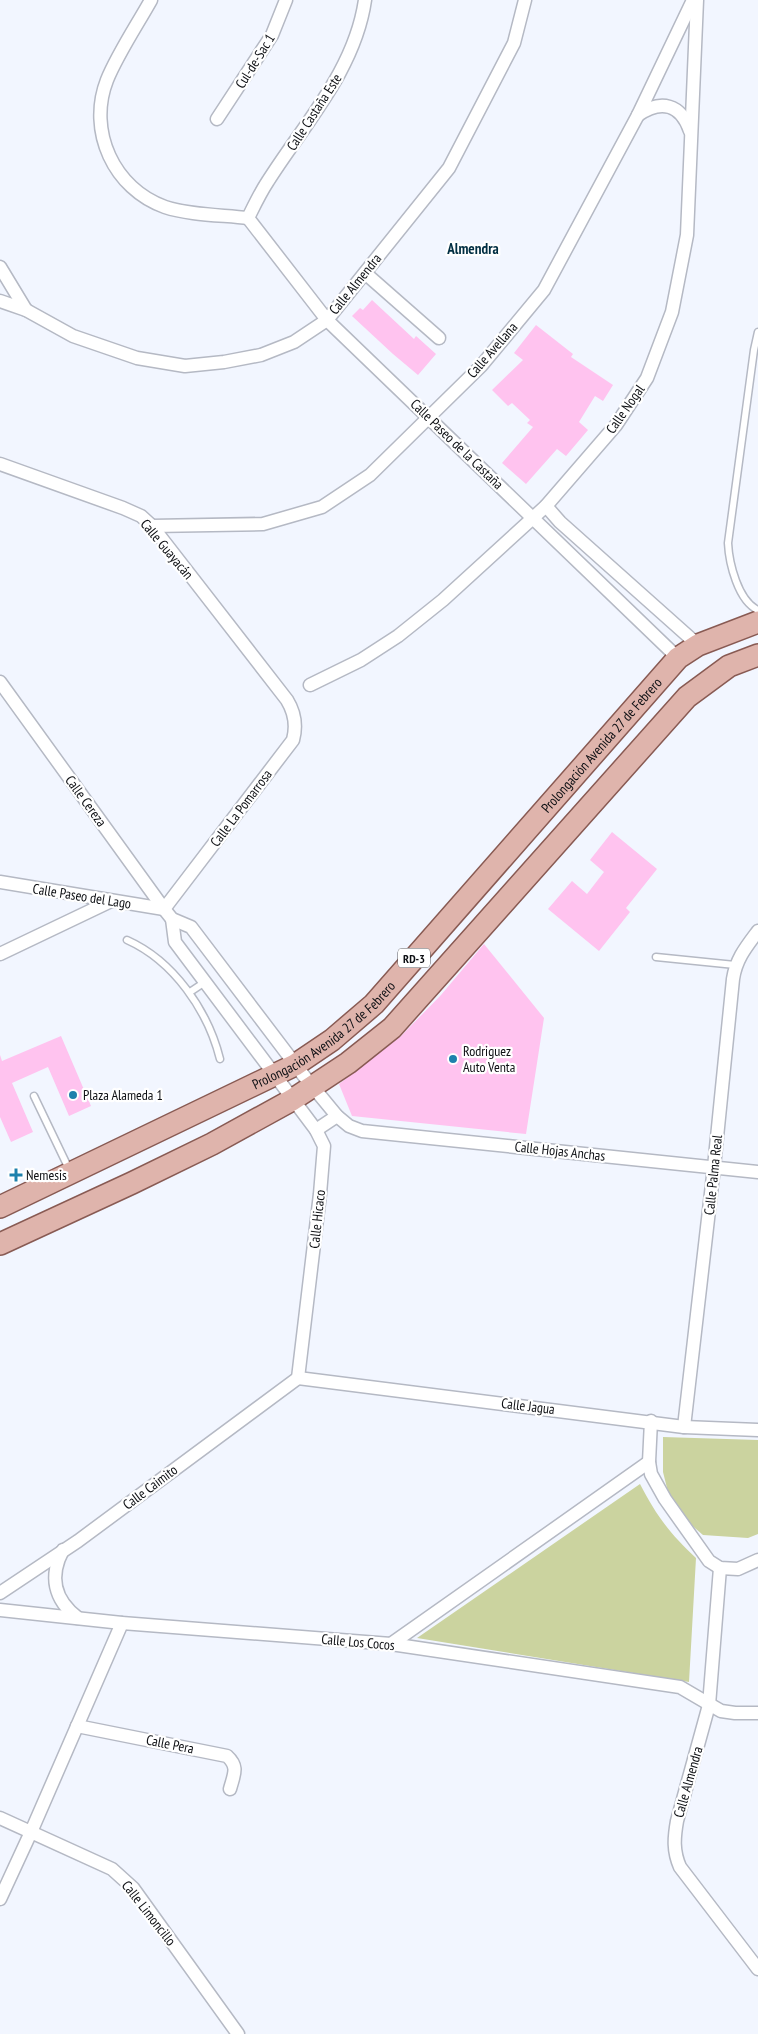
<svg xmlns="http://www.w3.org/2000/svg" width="758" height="2034" font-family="'PT Sans Narrow',sans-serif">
<rect width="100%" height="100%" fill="#f2f6ff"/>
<g fill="#cbd39f">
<polygon points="663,1437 758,1440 758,1534 748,1538 703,1535 689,1523 669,1496 663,1472"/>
<path d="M640,1484c16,31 30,50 56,74l-7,124 -272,-44z"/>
</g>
<g fill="#ffc3ef">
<polygon points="372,300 414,339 416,336 436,354 418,375 393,354 352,316 360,308 363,310"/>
<polygon points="536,325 573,354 571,357 613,385 603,401 595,396 579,422 588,430 566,456 557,449 526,484 502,463 533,427 527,423 530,420 512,403 508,406 492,390 523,360 514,353"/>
<polygon points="612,832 657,869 626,908 630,912 599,951 548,909 572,881 587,894 604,872 590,860"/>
<polygon points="484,944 544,1018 526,1134 352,1116 339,1084 401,1036 441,995"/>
<polygon points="61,1036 91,1106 69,1116 48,1067 12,1083 33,1132 11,1142 0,1117 0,1055 2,1061"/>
</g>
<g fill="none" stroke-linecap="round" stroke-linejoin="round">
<defs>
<g id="lane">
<path d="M758,332l-4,18 -26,193c1,20 10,58 30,67"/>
<path d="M127,940c47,21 81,71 93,119"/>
<polyline points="656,957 735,965"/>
<polyline points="190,992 205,982"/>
<polyline points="34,1096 69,1169"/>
</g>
<g id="street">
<path d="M151,0c-14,25 -34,55 -44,80 -20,51 7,109 58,127 24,8 57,8 83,11"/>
<path d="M638,115c23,-16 43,-11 52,16"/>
<polyline points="217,119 272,35 286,0"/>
<polyline points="248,218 327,320 678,658"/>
<path d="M248,218c6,-12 12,-25 20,-37 36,-57 87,-111 97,-181"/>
<polyline points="0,267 26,310"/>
<polyline points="365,273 439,338"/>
<polyline points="0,301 26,310 73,336 137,358 185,366 224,362 261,355 294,342 327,320 449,168 514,43 525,0"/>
<path d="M0,464l123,44 18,8 11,10 135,174c8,13 10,25 6,40l-129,169 -164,-27"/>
<polyline points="546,506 560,522 698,645"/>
<polyline points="152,526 263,524 322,507 370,475 481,366 544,290 638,115 693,0"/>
<polyline points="0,682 164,909 172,919 191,927 304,1076 337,1116 349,1126 362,1131 758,1172"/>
<polyline points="310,685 361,660 398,636 443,600 546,506 616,425 647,378 672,312 687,235 697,0"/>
<polyline points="172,919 175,942 316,1130 324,1146 320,1194 298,1378"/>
<polyline points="0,954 111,901"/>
<polyline points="316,1130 337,1116"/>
<polyline points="298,1378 684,1427 758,1430"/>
<polyline points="651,1421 649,1462 651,1474 665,1499 709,1561 720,1568 738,1569 758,1560"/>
<path d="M684,1427l30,-260 19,-188c3,-20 13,-32 25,-48"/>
<path d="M63,1550c-14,26 -9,50 15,68"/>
<path d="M720,1568l-11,137 -32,116c-3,17 -4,30 3,46l78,102"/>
<polyline points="0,1593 78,1541 298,1378"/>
<polyline points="0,1610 122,1623 391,1644 680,1687 721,1711 735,1713 758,1713"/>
<polyline points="391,1644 649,1462"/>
<path d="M77,1726l150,30c12,11 7,18 3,33"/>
<polyline points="0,1818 112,1869 133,1888 238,2034"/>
<polyline points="0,1899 31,1832 122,1623"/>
</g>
<g id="primary">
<path id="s1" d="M0,1207l295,-142 37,-25 42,-36 304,-346 20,-13 60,-23"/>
<polyline points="0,1244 132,1183 212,1144 292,1100 348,1063 392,1028 687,697 729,666 758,655"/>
</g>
</defs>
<use href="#lane" stroke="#b5b9c4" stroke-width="9"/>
<use href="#street" stroke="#b5b9c4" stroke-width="15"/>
<use href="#primary" stroke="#885a53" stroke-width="24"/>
<use href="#lane" stroke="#fff" stroke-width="6"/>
<use href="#street" stroke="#fff" stroke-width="12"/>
<use href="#primary" stroke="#dfb4ac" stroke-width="21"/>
</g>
<g fill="#1e81ac" stroke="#fff" stroke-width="2">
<circle cx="453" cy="1059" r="5"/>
<circle cx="73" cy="1095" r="5"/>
<path d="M13.5 1167.5h5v5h5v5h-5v5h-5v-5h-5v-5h5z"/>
</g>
<g text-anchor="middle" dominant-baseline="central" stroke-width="4.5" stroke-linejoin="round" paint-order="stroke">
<rect fill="#fff" stroke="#56575a" stroke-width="1" x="398" y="948.5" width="32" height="19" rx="4"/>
<g font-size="12" font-weight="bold" fill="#0d0f13">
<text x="414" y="958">RD-3</text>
</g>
<g font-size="14" fill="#0d0f13" stroke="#fff">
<text transform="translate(255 61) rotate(-58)">Cul-de-Sac 1</text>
<text transform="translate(314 112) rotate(-57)">Calle Castaña Este</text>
<text transform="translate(355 284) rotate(-51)">Calle Almendra</text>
<text transform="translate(492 350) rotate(-49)">Calle Avellana</text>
<text transform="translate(625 409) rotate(-55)">Calle Nogal</text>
<text transform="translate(457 444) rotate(44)">Calle Paseo de la Castaña</text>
<text transform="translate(167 549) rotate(50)">Calle Guayacán</text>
<text stroke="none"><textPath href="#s1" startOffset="772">Prolongación Avenida 27 de Febrero</textPath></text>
<text transform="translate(86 801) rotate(54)">Calle Cereza</text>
<text transform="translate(241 808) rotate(-53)">Calle La Pomarrosa</text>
<text transform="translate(82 896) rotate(9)">Calle Paseo del Lago</text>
<text stroke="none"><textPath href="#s1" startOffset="368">Prolongación Avenida 27 de Febrero</textPath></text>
<text transform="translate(560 1151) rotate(6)">Calle Hojas Anchas</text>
<text transform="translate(713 1175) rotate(-84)">Calle Palma Real</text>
<text transform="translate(317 1219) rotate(-84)">Calle Hicaco</text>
<text transform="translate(528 1406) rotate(7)">Calle Jagua</text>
<text transform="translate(150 1487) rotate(-37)">Calle Caimito</text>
<text transform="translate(358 1642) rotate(5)">Calle Los Cocos</text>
<text transform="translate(170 1744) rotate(11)">Calle Pera</text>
<text transform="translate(688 1782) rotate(-74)">Calle Almendra</text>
<text transform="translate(149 1913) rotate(52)">Calle Limoncillo</text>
</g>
<g font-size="14" fill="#0d0f13" stroke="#fff" text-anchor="start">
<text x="463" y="1051">Rodriguez<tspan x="463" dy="16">Auto Venta</tspan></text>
<text x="83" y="1095">Plaza Alameda 1</text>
<text x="26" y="1175">Nemesis</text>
</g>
<g font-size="15" font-weight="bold" fill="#002e42" stroke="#fff">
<text x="473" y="248">Almendra</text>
</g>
</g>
</svg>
